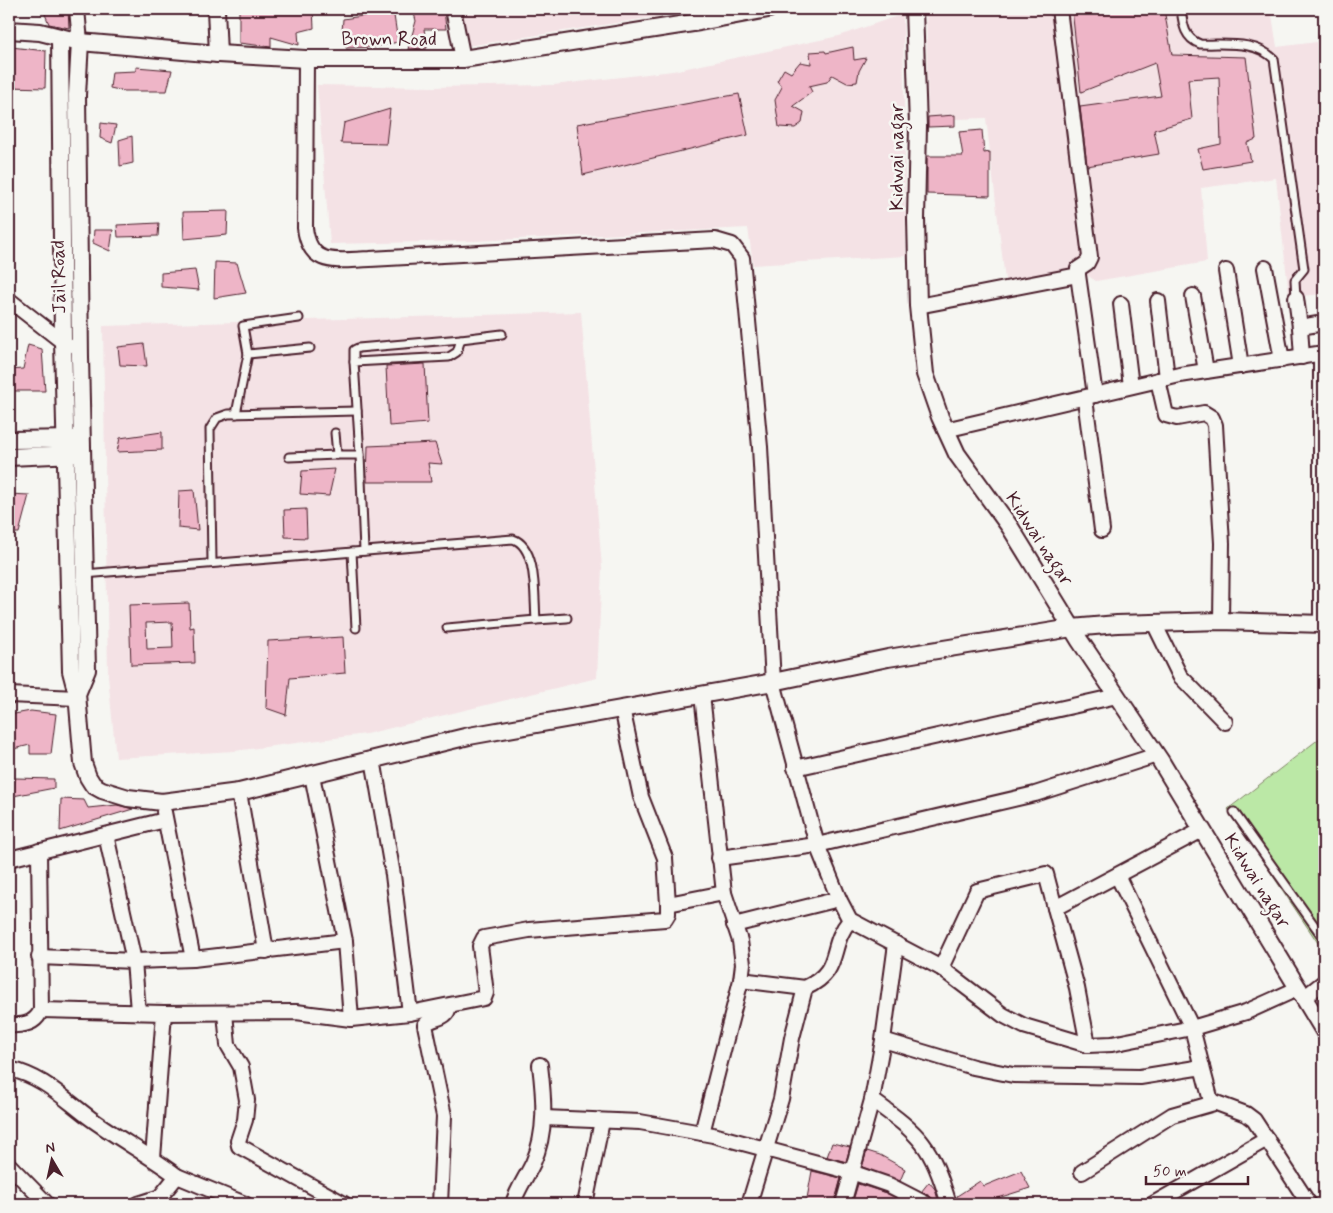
<svg xmlns="http://www.w3.org/2000/svg" width="1333" height="1213" font-family="Mynerve,sans-serif">
<rect width="100%" height="100%" fill="#f6f6f2"/>
<filter id="ink" filterUnits="userSpaceOnUse"><feTurbulence type="fractalNoise" baseFrequency=".02" numOctaves="2"/><feDisplacementMap in="SourceGraphic" scale="10" xChannelSelector="R" yChannelSelector="G"/><feConvolveMatrix kernelMatrix="1 2 1 2 8 2 1 2 1" color-interpolation-filters="sRGB"/></filter>
<g filter="url(#ink)">
<g fill="#f4e2e5">
<polygon points="461,9 688,9 688,12 467,46"/>
<polygon points="926,9 1271,9 1277,47 1317,42 1321,64 1324,64 1324,294 1289,297 1276,178 1201,188 1207,262 1096,281 1076,268 1005,280 986,118 928,120"/>
<polygon points="903,14 906,256 753,265 748,228 474,241 330,244 317,85 433,87 553,85 673,71 839,36"/>
<polygon points="581,312 602,568 597,678 366,734 234,751 116,758 108,676 103,326"/>
</g>
<polygon fill="#bbe8a6" stroke="#828468" points="1324,735 1324,952 1228,809"/>
<g fill="#eeb5c7" stroke="#4a1f2b" fill-rule="evenodd">
<polygon points="43,9 68,9 69,28 49,24"/>
<polygon points="239,9 313,9 314,28 298,32 299,45 271,37 271,47 239,43"/>
<polygon points="368,9 393,9 398,42 374,47 346,48 344,32 342,32 343,19 369,15"/>
<polygon points="413,9 444,9 446,29 424,29 427,48 408,49 416,21"/>
<polygon points="1072,9 1164,9 1172,55 1246,57 1256,139 1247,143 1251,161 1203,169 1198,149 1221,144 1219,77 1188,79 1192,119 1154,130 1159,154 1087,166 1080,107 1161,96 1155,63 1081,92"/>
<polygon points="11,47 46,51 45,88 9,87"/>
<polygon points="853,47 854,60 866,58 859,71 857,82 847,83 832,75 827,82 809,86 812,92 793,106 804,112 802,123 795,128 779,127 775,100 782,87 777,81 784,69 791,73 800,62 811,64 810,52 825,51 826,53"/>
<polygon points="136,67 172,70 167,91 124,91 110,88 112,72 136,71"/>
<polygon points="739,94 748,135 583,175 577,124"/>
<polygon points="390,109 386,144 341,143 344,123"/>
<polygon points="955,115 955,126 928,127 928,117"/>
<polygon points="101,123 116,125 112,143 100,138"/>
<polygon points="982,130 984,153 990,152 990,196 927,194 927,156 963,156 959,132"/>
<polygon points="132,136 133,163 120,166 119,140"/>
<polygon points="228,211 227,235 184,239 183,212"/>
<polygon points="159,223 158,236 118,237 117,225"/>
<polygon points="94,230 113,230 110,251 93,243"/>
<polygon points="215,262 237,263 246,293 214,298"/>
<polygon points="195,270 199,290 161,287 161,273"/>
<polygon points="144,344 147,366 120,365 118,347"/>
<polygon points="28,345 42,349 45,391 9,391 9,370 23,369"/>
<polygon points="425,364 428,423 389,426 386,366"/>
<polygon points="162,432 162,450 117,452 120,438"/>
<polygon points="435,443 442,464 428,463 431,482 367,482 368,446"/>
<polygon points="335,469 329,496 300,494 302,471"/>
<polygon points="194,490 198,530 178,528 179,491"/>
<polygon points="9,494 29,495 19,533 9,533"/>
<polygon points="306,509 307,538 285,537 284,510"/>
<path d="M189,603l1,25 4,-1 1,36 -64,2 -2,-60zM172,622l1,26 -26,1 -1,-26z"/>
<polygon points="343,637 345,673 290,678 286,715 266,708 268,641"/>
<polygon points="31,711 56,714 51,754 30,754 30,745 9,750 9,715"/>
<polygon points="15,778 54,779 54,788 13,796"/>
<polygon points="61,799 84,800 88,808 117,805 133,809 60,831"/>
<polygon points="832,1143 850,1147 846,1162 827,1157"/>
<polygon points="867,1151 880,1155 905,1169 900,1181 862,1167"/>
<polygon points="812,1171 841,1178 834,1204 806,1204"/>
<polygon points="1021,1171 1030,1188 995,1199 988,1204 959,1204 957,1196 980,1181 984,1186"/>
<polygon points="929,1182 935,1189 938,1200 935,1204 930,1196 921,1192"/>
<polygon points="858,1184 886,1193 907,1204 852,1204"/>
</g>
<g fill="none" stroke-linecap="round" stroke-linejoin="round">
<defs>
<g id="service">
<polyline points="696,9 699,22"/>
<path d="M1181,9c2,15 3,29 19,35 27,1 54,-4 74,15l30,210 -9,11 1,18"/>
<polyline points="248,354 310,348"/>
<polyline points="354,362 354,350 358,348 461,339"/>
<polyline points="236,414 248,354 243,326 299,318"/>
<polyline points="337,455 360,455"/>
<polyline points="289,457 337,455 335,433"/>
<polyline points="364,551 360,455 354,362 449,357 457,352 461,339 502,334"/>
<polyline points="352,552 356,628"/>
<polyline points="212,562 210,429 217,418 228,414 357,411"/>
<path d="M84,574l429,-35c25,8 21,59 23,81l-89,8"/>
<polyline points="536,620 567,618"/>
<polyline points="1234,812 1324,939"/>
</g>
<g id="minor">
<polyline points="77,9 80,42"/>
<polyline points="453,9 463,59"/>
<polyline points="1059,9 1090,257 1087,263 1078,269 1078,275 1095,395"/>
<path d="M306,59l-1,169c5,40 32,32 65,31l345,-19 17,5 10,13 18,189 13,235 44,163 22,54 11,21 91,48 62,47 21,11 64,19 24,-1 80,-16 54,-16 53,-24"/>
<polyline points="1265,268 1282,360"/>
<polyline points="1226,271 1241,366"/>
<polyline points="1193,296 1206,371"/>
<polyline points="1296,298 1300,327"/>
<polyline points="9,300 68,346"/>
<polyline points="1158,301 1167,378"/>
<polyline points="1121,304 1131,386"/>
<polyline points="918,306 1078,275"/>
<polyline points="1302,357 1300,327 1324,323"/>
<polyline points="1158,380 1166,415 1177,418 1204,413 1212,418 1215,425 1222,543 1221,621"/>
<polyline points="1085,399 1102,530"/>
<polyline points="945,430 1180,375 1324,353"/>
<polyline points="1154,623 1180,676 1225,722"/>
<polyline points="1321,625 1321,354"/>
<polyline points="9,695 77,698"/>
<polyline points="702,695 724,893 740,941 743,964 741,980 702,1133"/>
<polyline points="622,708 641,797 665,858 668,904"/>
<polyline points="373,759 393,875 410,1013"/>
<polyline points="795,768 1117,696"/>
<polyline points="239,792 266,951"/>
<polyline points="164,812 193,959"/>
<polyline points="106,835 134,961 138,1011"/>
<polyline points="719,858 817,845 1035,794 1157,755"/>
<polyline points="9,859 165,820"/>
<polyline points="1118,877 1192,1028 1202,1067"/>
<polyline points="734,925 839,899"/>
<polyline points="345,941 351,1019"/>
<polyline points="39,957 134,961 193,959 345,941 312,775"/>
<polyline points="941,968 977,891 1046,874 1055,908"/>
<polyline points="741,980 805,988"/>
<polyline points="1305,997 1324,982"/>
<polyline points="41,1010 164,1013 296,1012 351,1019 410,1013 484,998 486,993 480,946 484,938 529,930 665,919 668,914 668,904 724,893"/>
<polyline points="225,1013 228,1045 241,1067 247,1100 245,1120 238,1141 239,1146 344,1204"/>
<path d="M9,1025c13,1 27,-1 32,-15l-2,-159"/>
<polyline points="883,1040 973,1067 1013,1075 1140,1077 1202,1067 1211,1101 1246,1114 1254,1120 1309,1204"/>
<polyline points="1088,1045 1077,988 1055,908 1202,830"/>
<path d="M9,1069c34,7 54,29 81,49 29,21 59,37 87,58l-17,21 -22,7"/>
<path d="M872,1100c50,36 59,45 77,104"/>
<polyline points="544,1118 640,1122 713,1135 851,1172 889,1185 926,1204"/>
<polyline points="153,1158 164,1013"/>
<polyline points="9,1165 47,1204"/>
<polyline points="1082,1172 1172,1115 1214,1103"/>
<polyline points="177,1176 245,1204"/>
<path d="M440,1204l4,-88 -19,-91c7,-9 22,-4 24,-19"/>
<path d="M513,1204c4,-15 13,-26 20,-41 14,-31 11,-65 7,-98"/>
<polyline points="585,1204 602,1121"/>
<path d="M749,1204l32,-105 11,-61 13,-50c39,-18 22,-41 45,-68"/>
<polyline points="843,1204 872,1100 883,1040 896,944"/>
<polyline points="1153,1204 1267,1139"/>
</g>
<g id="tertiary">
<polyline points="216,9 218,54"/>
<polyline points="914,9 918,126 916,219 918,306 925,374 940,417 957,454 1010,527 1080,641 1160,760 1324,1031"/>
<polyline points="9,30 40,32 80,42 218,54 306,59 463,59 699,22 768,9"/>
<polyline points="60,37 63,341 71,671 77,694 83,763 88,777 93,785 102,790 128,798 162,802 239,792 469,736 773,682 888,658 1072,628 1117,624 1221,621 1324,624"/>
<polyline points="9,440 76,439"/>
<polyline points="9,457 75,454"/>
<polyline points="77,694 87,670 80,357 77,95 80,42"/>
</g>
</defs>
<use href="#service" stroke="#4a1f2b" stroke-width="11"/>
<use href="#minor" stroke="#4a1f2b" stroke-width="18"/>
<use href="#tertiary" stroke="#4a1f2b" stroke-width="20"/>
<use href="#service" stroke="#f6f6f2" stroke-width="7"/>
<use href="#minor" stroke="#f6f6f2" stroke-width="14"/>
<use href="#tertiary" stroke="#f6f6f2" stroke-width="16"/>
</g>
</g>
<g text-anchor="middle" dominant-baseline="central" stroke-width="5" stroke-linejoin="round" paint-order="stroke">
<g font-size="19" fill="#4a1f2b" stroke="#f6f6f2">
<text x="389" y="39">Brown Road</text>
<text transform="translate(897 157) rotate(-90)">Kidwai nagar</text>
<text transform="translate(59 277) rotate(-91)">Jail Road</text>
<text transform="translate(1039 539) rotate(57)">Kidwai nagar</text>
<text transform="translate(1257 881) rotate(58)">Kidwai nagar</text>
</g>
</g>
<rect width="1333" height="1213" fill="none" stroke="#f6f6f2" stroke-width="30"/>
<rect x="15" y="15" width="1303" height="1183" fill="none" stroke="#4a1f2b" stroke-width="2" filter="url(#ink)"/>
<g transform="translate(52 1160) rotate(351)" stroke="#f6f6f2" stroke-width="4" paint-order="stroke">
<path d="M0-4L9 19L0 12L-9 19Z" fill="#4a1f2b"/>
<text y="-8" font-size="14" font-weight="bold" text-anchor="middle" fill="#4a1f2b">N</text>
</g>
<path d="M1146 1176v8h102v-8" fill="none" stroke="#4a1f2b" stroke-width="2.5"/>
<text x="1153" y="1176" font-size="15" fill="#4a1f2b" stroke="#f6f6f2" stroke-width="4" paint-order="stroke">50 m</text>
</svg>
